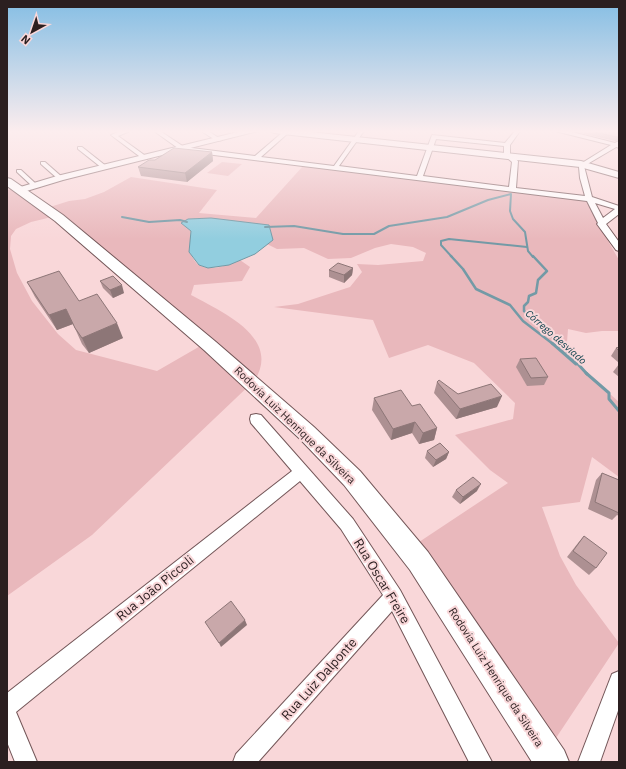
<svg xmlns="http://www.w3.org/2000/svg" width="626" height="769" font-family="'IBM Plex Sans',sans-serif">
<rect width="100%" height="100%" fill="#f9d7d9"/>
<g fill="#e9b8bc" fill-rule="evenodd">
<polygon points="222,162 242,164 228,176 207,173"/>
<path d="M303,166l285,34 12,27 19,33v71h-17l-16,2 -18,-4 -2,26 53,47v75l-27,-20 -12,45 -38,5 18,49 16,29 43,58 -63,95 -143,-192 95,-63 -18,-13 -35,-35 58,-16 2,-16 -41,-40 -46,-18 -39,13 -16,-38 -99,-13 24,-3 52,-17 12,-15 -5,-8 21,1 45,-4 3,-8 -13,-6 -22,-3 -16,4 -24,10 -23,1 -24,-11 -27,1 -10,-5 6,-4 -92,-17 10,8 -2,21c3,4 6,11 10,13 12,7 30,0 41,-5l10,7 -8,14 -48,4 -3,10c31,17 90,42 64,85l-163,155 -85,61v-406l15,-3 28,20 19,-6 16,-2 19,-7 27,-15 86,13 -18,23 57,5zM60,215l149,126 -52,30 -81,-21 -18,-16 -26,-33 -15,-28 -7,-24 1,-13 5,-7 15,-7z"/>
</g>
<polygon fill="#92cedf" stroke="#739aa6" points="211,218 269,225 273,240 255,254 229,265 208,268 199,265 189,252 191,231 181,223 188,219"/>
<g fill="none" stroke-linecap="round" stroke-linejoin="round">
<g stroke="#739aa6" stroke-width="2">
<polyline points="122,217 149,222 180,220 187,222"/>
<polyline points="265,227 294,226 343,234 374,234 389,226 447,217 488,200 511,194 510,211 513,219 525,232 528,251 533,257"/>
<polyline points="452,257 441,245 441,241 449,239 527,247"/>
</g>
<g stroke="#739aa6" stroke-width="2.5">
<polyline points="451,256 463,269 476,289 510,305 523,321 553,344"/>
<polyline points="533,256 547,271 538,280 536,293 529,296 528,302 524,306 524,311 560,344"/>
</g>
<g stroke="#739aa6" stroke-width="3">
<polyline points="552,343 576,364"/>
<polyline points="559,343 587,374"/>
<polyline points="586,373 609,393 609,399 619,411"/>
</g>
<defs>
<g id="street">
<polygon points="120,131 130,131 118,136 147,157 147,159 143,159 111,135"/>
<path d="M154,131h6l24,16 71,9 28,-24 3,-1 2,2 -1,1 -26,23 73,9 25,-35h5l-25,35 78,10 15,-41 73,8 10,-12h5l-10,14v9l8,7 -2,27 69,8 -5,-18 -1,-11 3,-2v-2l29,-18 -56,-14h13l47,12 4,-2 -1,5 -34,20 8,31 27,9v8l-13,10 13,18v9l-3,-1 -19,-26 1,-1 -11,-22 -405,-50zM436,139l68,7v9l8,7 -3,25 -86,-11zM595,203l20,6 -12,9z"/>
<polygon points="201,131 208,131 222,140 217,141"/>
<polygon points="78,147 82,147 106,166 106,168 102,168 78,149"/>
<polygon points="41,162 45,162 62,177 62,179 58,179 41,164"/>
<polygon points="17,170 21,170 35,183 35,185 31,185 17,172"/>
<polygon points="256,414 261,415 353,519 400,590 492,762 469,762 392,611 258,762 233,762 236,754 383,595 341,529 300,481 16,712 37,762 15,762 7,742 7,693 292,471 251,423 250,419 251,415"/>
<polygon points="619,671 619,708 600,762 578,762 612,674"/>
</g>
<g id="secondary">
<polygon points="242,131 258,131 63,180 20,193 15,190 17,188 57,176"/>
<polygon points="270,131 301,131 581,161 619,172 619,178 580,167 274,133"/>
<polygon points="613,143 619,143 619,148 612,145"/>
</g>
<polygon id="primary" points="7,178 11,179 63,215 216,342 314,427 360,471 428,552 564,750 569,762 532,762 410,570 344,485 300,439 204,350 55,221 7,186"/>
</defs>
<use href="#street" stroke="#735658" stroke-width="2"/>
<use href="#secondary" stroke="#735658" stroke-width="2"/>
<use href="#primary" stroke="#735658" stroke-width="2"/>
<use href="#street" fill="#fff" fill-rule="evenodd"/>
<use href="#secondary" fill="#fff" fill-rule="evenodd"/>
<use href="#primary" fill="#fff" fill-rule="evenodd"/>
</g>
<g fill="#ad9092">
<polygon points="576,132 619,132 619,140 615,141"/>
<polygon points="212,152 213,161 187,182 141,176 138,167 155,160"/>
<polygon points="353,268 352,275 344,283 329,277 329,270"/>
<polygon points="100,281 124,293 113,298 103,288"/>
<polygon points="27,282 79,301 123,338 89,353 82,344 73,324 57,330 35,297"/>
<polygon points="619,347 619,363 611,356 616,348"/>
<polygon points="520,359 548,377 544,385 527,386 516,367"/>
<polygon points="619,364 619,377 613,372"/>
<polygon points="437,382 458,394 497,407 456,419 434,393"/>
<polygon points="374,398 412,406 437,428 434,440 419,444 412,433 391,440 372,410"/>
<polygon points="427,451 449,452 446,459 433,467 425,458"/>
<polygon points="602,473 619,480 619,516 617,515 612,520 588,509 596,480"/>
<polygon points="456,490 477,491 460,504 452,497"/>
<polygon points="584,536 596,568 589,575 567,557 578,543"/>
</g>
<g fill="#8d7677">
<polygon points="619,136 619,140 615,141 617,137"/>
<polygon points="212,152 213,161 187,182 185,173"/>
<polygon points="353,268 352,275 344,283 344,275"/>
<polygon points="122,285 124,293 113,298 110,290"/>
<polygon points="66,309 73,324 57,330 49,315"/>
<polygon points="117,323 123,338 89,353 82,338"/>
<polygon points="502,396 497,407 456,419 460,409"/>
<polygon points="415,422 412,433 391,440 393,429"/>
<polygon points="437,428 434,440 419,444 423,433"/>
<polygon points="449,452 446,459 433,467 436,460"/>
<polygon points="481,484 477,491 460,504 463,497"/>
<polygon points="245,620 247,625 221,647 219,643"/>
</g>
<g fill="#c9a8aa" stroke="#8d7677">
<polygon points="594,132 619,132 619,136 617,137"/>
<polygon points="174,148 212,152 185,173 138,167 149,160 155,160"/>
<polygon points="338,263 353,268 344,275 329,270"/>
<polygon points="59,271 79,301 97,294 117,323 82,338 75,328 66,309 49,315 27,282"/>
<polygon points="113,276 122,285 110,290 100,281"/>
<polygon points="619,347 619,351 616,348"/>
<polygon points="536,358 548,377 531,378 520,359"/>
<polygon points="439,380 458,394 491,384 502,396 460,409 437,382"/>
<polygon points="401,390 412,406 420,404 437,428 423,433 415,422 393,429 374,398"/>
<polygon points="440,443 449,452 436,460 427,451"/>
<polygon points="602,473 619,480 619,513 595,502"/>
<polygon points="473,477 481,484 463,497 456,490"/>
<polygon points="584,536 607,553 596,568 573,551"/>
<polygon points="231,601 245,620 219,643 205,622"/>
</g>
<linearGradient id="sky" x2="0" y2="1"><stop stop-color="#85bee4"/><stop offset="0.55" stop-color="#fcedee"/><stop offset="1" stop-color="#fcedee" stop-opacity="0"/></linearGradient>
<rect width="626" height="239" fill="url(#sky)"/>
<g text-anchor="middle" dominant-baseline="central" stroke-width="4" stroke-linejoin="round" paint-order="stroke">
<g font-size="10" font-style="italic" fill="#003a46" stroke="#f9d7d9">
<text transform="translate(556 337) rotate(41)">Córrego desviado</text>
</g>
<g font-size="11" fill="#2b1f20" stroke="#f9d7d9">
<text transform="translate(295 425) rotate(44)">Rodovia Luiz Henrique da Silveira</text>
<text transform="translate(496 677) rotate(57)">Rodovia Luiz Henrique da Silveira</text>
</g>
<g font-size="13" fill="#2b1f20" stroke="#f9d7d9">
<text transform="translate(382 581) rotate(59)">Rua Oscar Freire</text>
<text transform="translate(155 588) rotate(-39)">Rua João Piccoli</text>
<text transform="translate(319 679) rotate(-48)">Rua Luiz Dalponte</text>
</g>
</g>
<rect width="626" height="769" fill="none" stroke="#2b1f20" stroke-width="16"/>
<g transform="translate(32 32) rotate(220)" stroke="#f9d7d9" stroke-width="3" paint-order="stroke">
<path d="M0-3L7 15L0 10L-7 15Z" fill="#2b1f20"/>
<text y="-6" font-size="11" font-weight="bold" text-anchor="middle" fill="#2b1f20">N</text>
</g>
</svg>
